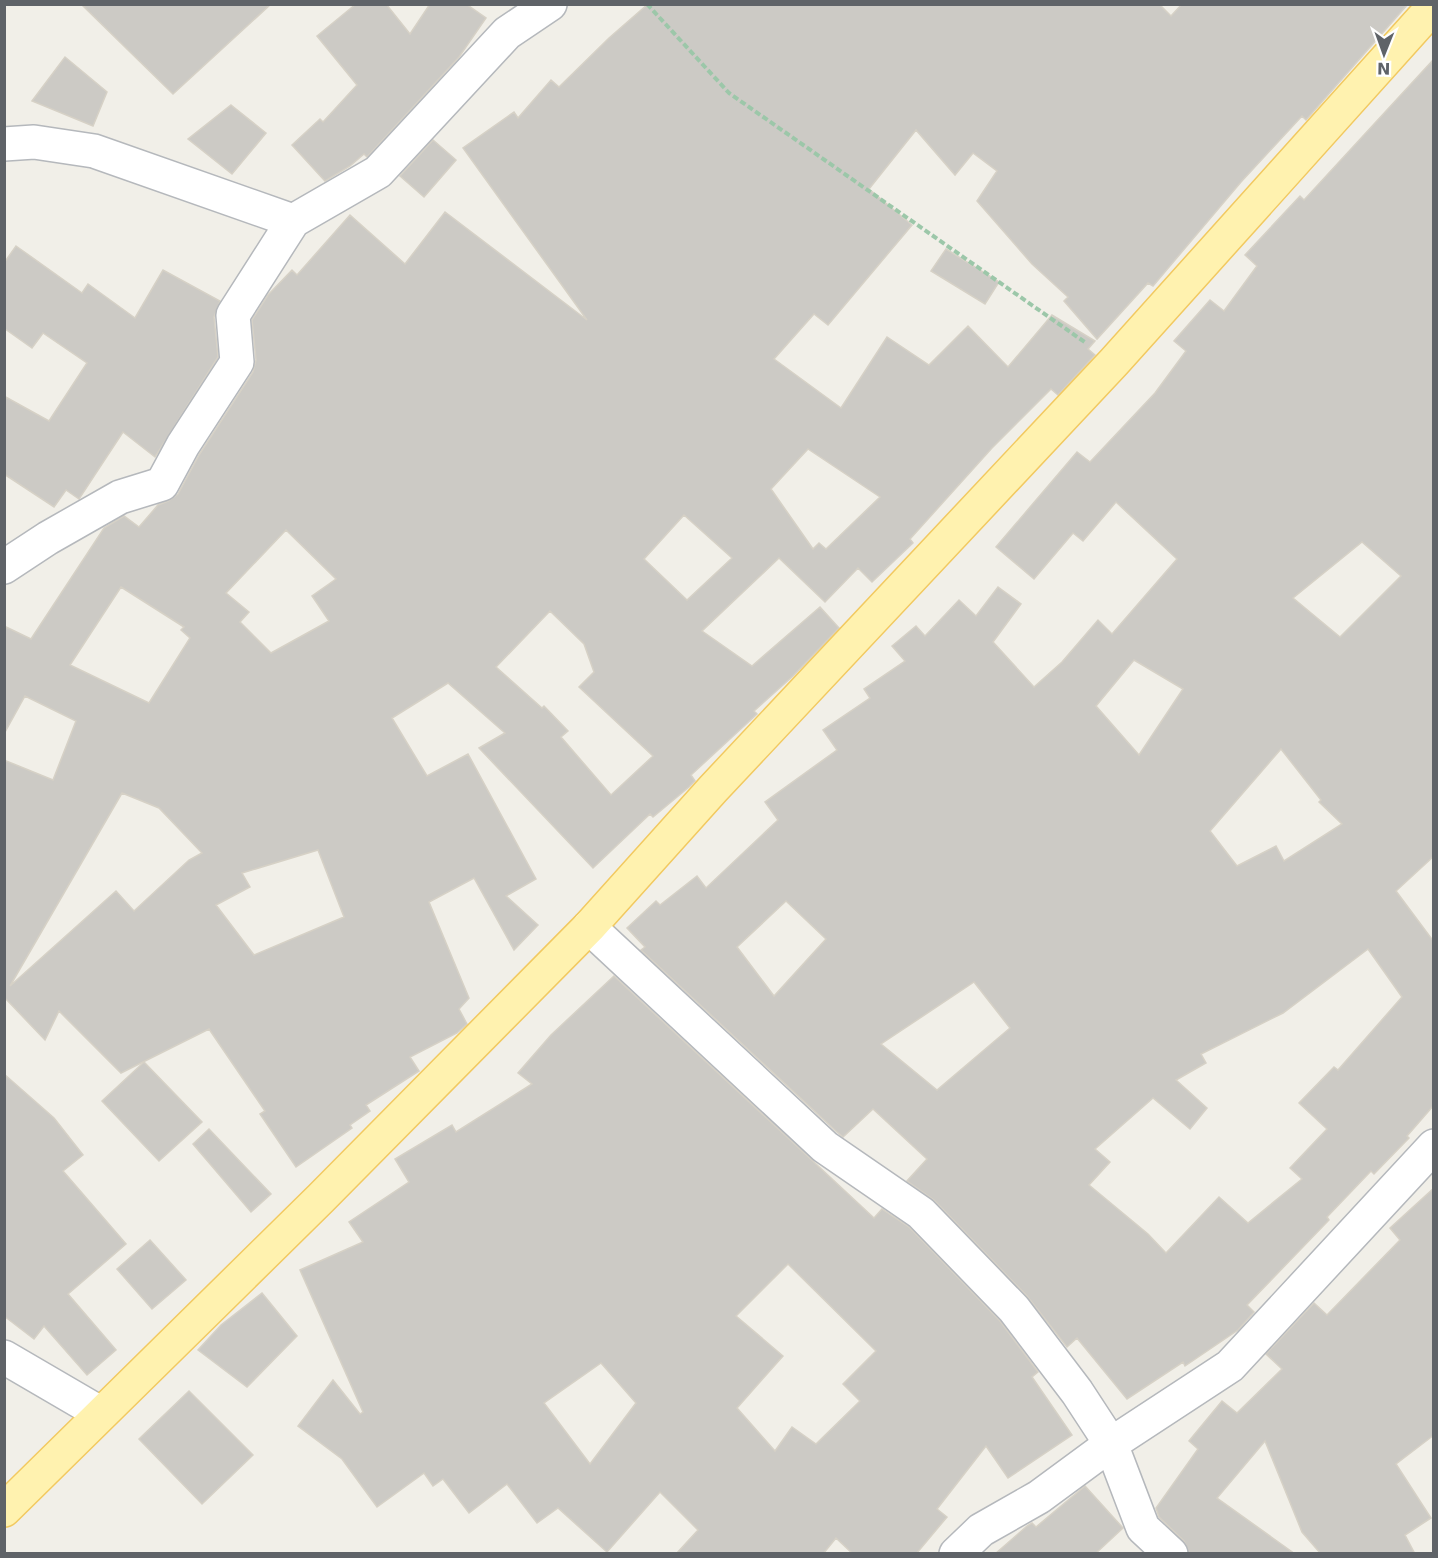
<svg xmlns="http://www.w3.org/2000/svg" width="1438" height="1558" font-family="'DejaVu Sans',sans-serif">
<rect width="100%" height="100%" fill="#f1efe8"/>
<g fill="#cccac5" stroke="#d6d1c6" stroke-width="1.5" fill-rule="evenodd">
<polygon points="81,4 271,4 173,94"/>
<polygon points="356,4 386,4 410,34 430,4 466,4 486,18 459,57 367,157 364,154 350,166 325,181 292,145 320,119 323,122 357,85 317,36"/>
<path d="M648,4h511l12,12 11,-12h226l-102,116 -4,-4 -61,66 -88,104 -5,-3 -51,56 -33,-38 4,-4 -36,-33 -55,-63 20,-30 -24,-18 -18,22 -39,-45 -47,59 43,36 -84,100 -14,-11 -40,45 67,49 46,-71 42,28 39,-39 40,41 44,-52 43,26 -7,8 7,6 -37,40 -7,-6 -59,59 -82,91 3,4 -41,39 -14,-14 -33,34 -46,-44 -77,73 50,35 68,-59 19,21 -46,48 -39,35 3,3 -66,61 4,6 -6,6 -36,30 -3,-3 -57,54 -114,-120 26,-15 -57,-50 -56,35 35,58 41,-22 68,125 -30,17 32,29 -24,25 -40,-72 -45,24 40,96 -10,11 8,15 -10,9 -47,24 9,14 -53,34 4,6 -20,14 2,3 -56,39 -36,-53 5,-3 -56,-82 -88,44 -62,-62 -14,29 -41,-43v-237l49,20 23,-59 -51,-25 -21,38v-108l27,13 73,-111 20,-12 15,11 19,-22 10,-4 10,-7 21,-39 54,-83 3,-12 -4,-40 16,-25 24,-25 5,5 53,-60 55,49 40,-52 142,108 -124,-172 51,-36 4,6 33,-38 8,7 50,-49zM808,449l72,48 -54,52 -7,-6 -6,6 -42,-60zM684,515l48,43 -45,42 -43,-41zM286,530l50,49 -24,17 17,25 -58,32 -31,-31 9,-10 -23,-19zM121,587l63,40 -3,3 9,8 -41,65 -79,-38zM550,611l34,33 10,28 -15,15 74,69 -42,39 -50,-58 7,-6 -24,-25 -2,2 -46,-41zM122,793l37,15 43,45 -13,7 -55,51 -18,-20 -106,95zM318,850l26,67 -90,38 -38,-50 34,-18 -8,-14z"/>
<polygon points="65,57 107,92 93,126 32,101"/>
<path d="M1434,59v797l-38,35 38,51v163l-27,31 2,2 -35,36 -3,-3 -44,46 2,3 -82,85 7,7 -16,18 -53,36 -2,-4 -56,37 -50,-61 -10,9 -40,-51 -93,-96 -27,-19 20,-22 -54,-50 -30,28 -6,-5 -196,-182 4,-3 -18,-19 29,-27 4,4 37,-29 9,12 72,-68 -13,-18 72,-52 -14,-20 47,-32 -6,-9 41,-28 -13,-15 24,-20 9,10 34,-36 17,16 22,-29 23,17 -28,38 41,45 28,-25 36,-42 14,14 65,-75 -61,-57 -33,39 -10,-8 -39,46 -38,-32 81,-95 13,10 65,-69 31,-42 -12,-10 36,-41 14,11 33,-45 -12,-11 55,-59 4,4zM1362,542l39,34 -61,61 -47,-39zM1134,660l49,29 -44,66 -43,-49zM1281,749l40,51 -2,2 23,22 -58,37 -8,-15 -39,20 -27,-35zM786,901l40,38 -52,57 -37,-49zM1368,949l34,48 -64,73 -4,-3 -35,36 28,26 -37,39 12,11 -54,44 -29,-26 -53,56 -18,-19 -59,-49 21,-23 -15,-13 58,-51 37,31 17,-21 -31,-28 30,-17 -5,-9 82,-41zM974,982l36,46 -73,62 -56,-46z"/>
<polygon points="231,105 266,133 232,174 188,139"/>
<polygon points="433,140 456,160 424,197 400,176"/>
<polygon points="16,246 82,293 88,284 135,318 163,270 220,301 214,317 218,357 155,457 123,432 79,499 66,490 54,507 4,474 4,396 49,421 87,363 43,333 32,348 4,328 4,263"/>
<polygon points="946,249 999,282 985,304 931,271"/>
<path d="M614,976l260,242 8,-9 27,18 91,94 38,51 -6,5 40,58 -64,43 -22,-32 -49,63 10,8 -31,37h-63l-17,-16 -13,16h-147l22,-24 -38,-38 -53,60 -49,-44 -21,15 -30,-39 -38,29 -26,-34 -10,7 -9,-13 -47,34 -35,-48 -44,-33 35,-46 27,34 3,-2 -63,-142 63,-28 -14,-20 60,-40 -14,-23 57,-34 4,7 76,-48 -14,-11 33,-38zM788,1264l88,87 -33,33 17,17 -44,43 -24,-17 -17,24 -38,-43 46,-52 -47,-40zM601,1363l35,40 -46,61 -46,-61z"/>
<polygon points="144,1062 202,1122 159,1161 102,1101"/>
<polygon points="4,1074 54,1118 83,1155 63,1171 126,1244 68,1294 116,1350 87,1375 44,1326 34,1339 4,1316"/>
<polygon points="209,1129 271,1194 251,1212 193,1144"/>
<polygon points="1434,1188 1434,1435 1396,1464 1431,1518 1405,1535 1415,1554 1321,1554 1302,1532 1265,1441 1217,1498 1295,1554 1190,1554 1184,1541 1159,1517 1156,1508 1198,1449 1189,1441 1222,1401 1237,1413 1282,1369 1266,1354 1314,1303 1327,1315 1400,1240 1390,1228"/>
<polygon points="150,1240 186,1280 152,1309 117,1269"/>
<polygon points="262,1293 297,1336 247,1387 198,1350 221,1325"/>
<polygon points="189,1391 253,1455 202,1504 139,1439"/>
<polygon points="1085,1486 1123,1528 1095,1554 995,1554 1027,1526 1032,1523 1036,1527"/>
</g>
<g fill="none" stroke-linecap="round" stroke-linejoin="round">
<defs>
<g id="minor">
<polyline points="4,144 34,142 94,151 293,221"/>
<polyline points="4,567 48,538 120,497 162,484 183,445 237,362 233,315 293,221 378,172 507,33 550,4"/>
<polyline points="589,927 825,1147 921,1213 1014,1309 1077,1392 1111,1444 1143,1528 1171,1554"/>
<polyline points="4,1357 100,1413"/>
<polyline points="956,1554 981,1530 1039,1497 1111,1444 1230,1366 1434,1146"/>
</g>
<polyline id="major" points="4,1510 321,1198 589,927 713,789 1114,362 1434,6"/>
</defs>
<use href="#minor" stroke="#b5b8bc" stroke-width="36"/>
<use href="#major" stroke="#f2c960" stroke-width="36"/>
<polyline stroke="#9cc7a9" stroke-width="4" stroke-dasharray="6 3" stroke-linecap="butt" points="647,4 729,93 1086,343"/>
<use href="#minor" stroke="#fff" stroke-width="33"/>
<use href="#major" stroke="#fff2af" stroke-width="33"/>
</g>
<rect width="1438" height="1558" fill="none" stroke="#5f6368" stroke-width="12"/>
<g transform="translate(1384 54) rotate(181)" stroke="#ffffff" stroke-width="4.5" paint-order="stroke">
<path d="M0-4.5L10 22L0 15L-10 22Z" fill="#5f6368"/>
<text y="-9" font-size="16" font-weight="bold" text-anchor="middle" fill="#5f6368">N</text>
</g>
</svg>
